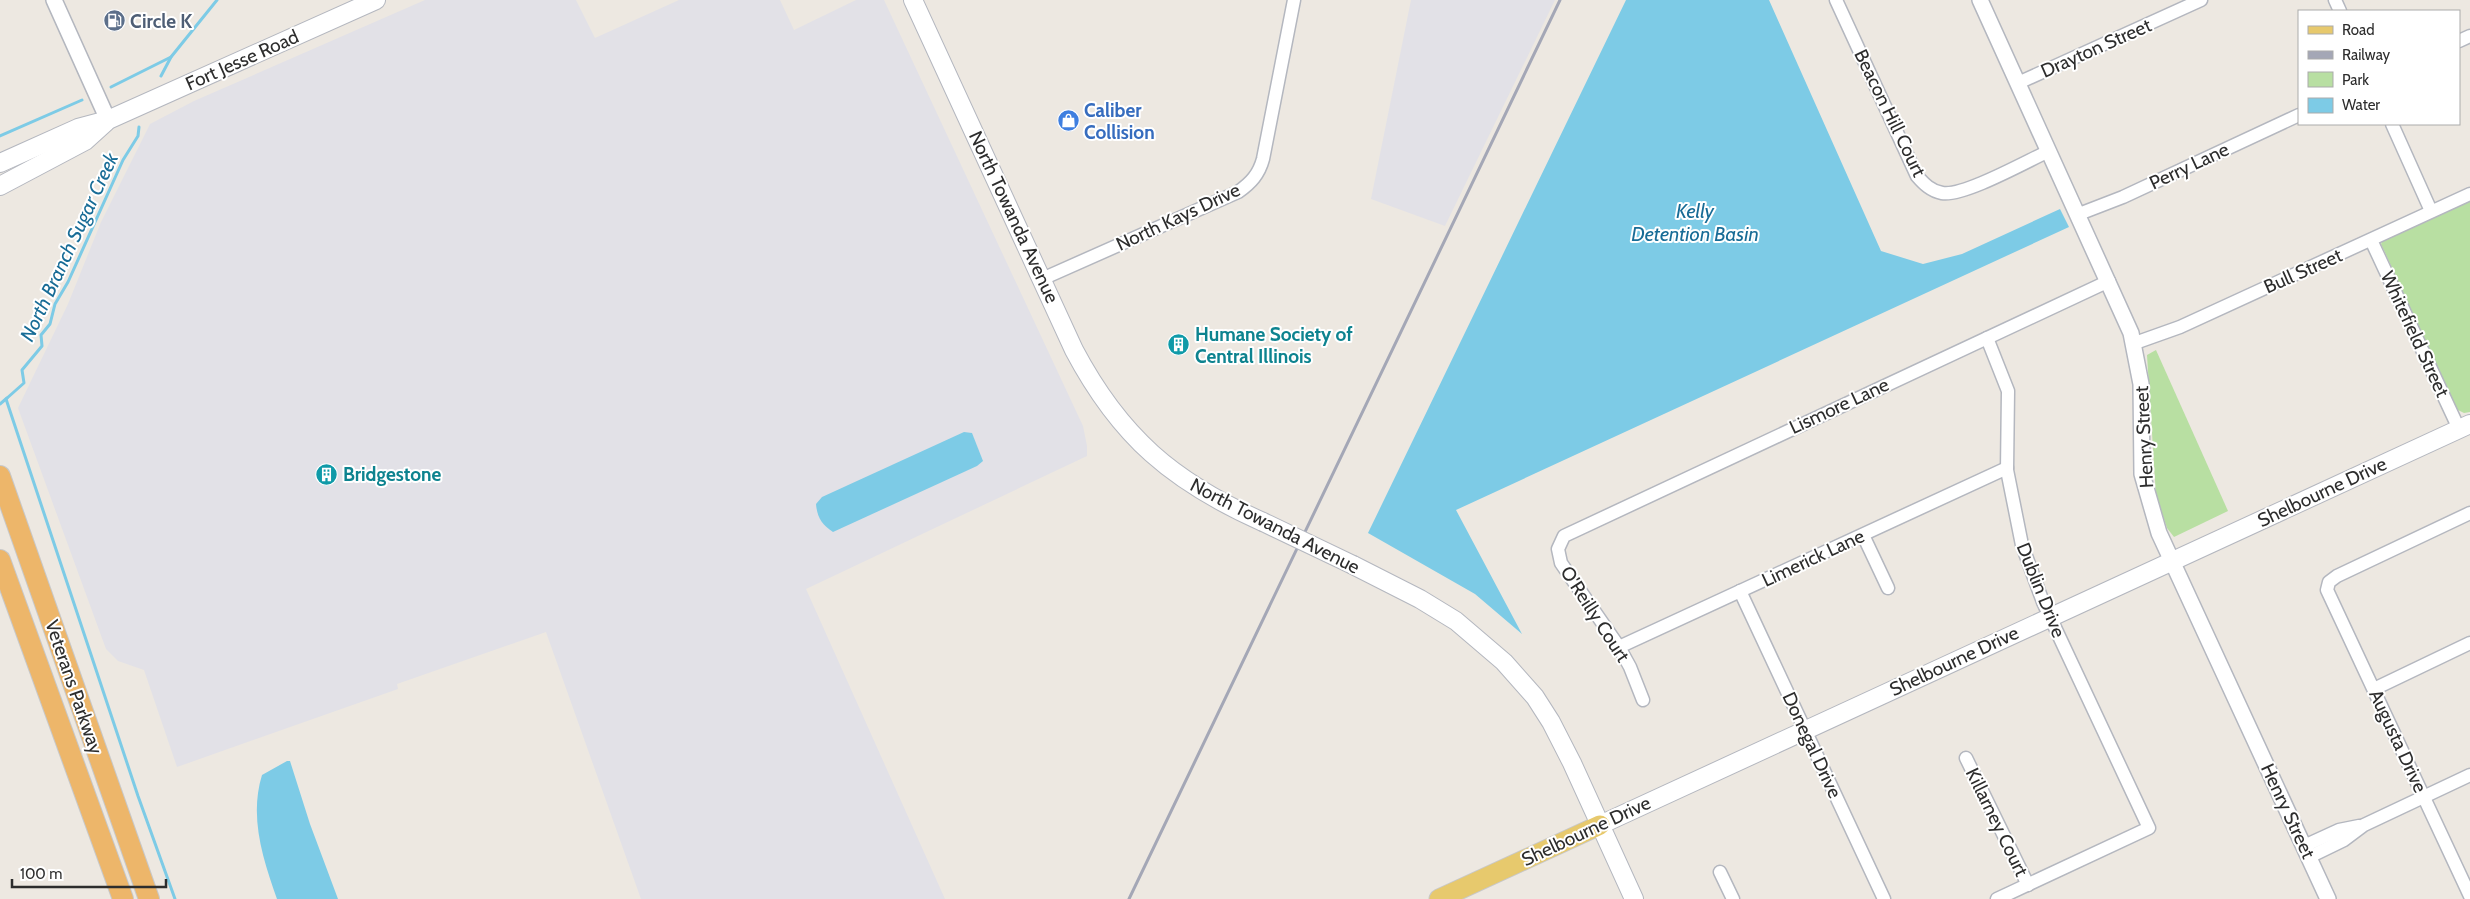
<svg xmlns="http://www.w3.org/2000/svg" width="2470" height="899" font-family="Cabin,sans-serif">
<rect width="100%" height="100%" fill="#ede8e1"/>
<g fill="#e2e1e7">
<polygon points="425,0 576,0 595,38 679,0 780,0 794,30 856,0 884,0 1083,426 1087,446 1087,456 806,589 945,899 641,899 546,632 397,684 398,689 177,767 144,670 118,661 106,649 18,408 68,304 101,222 150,124 194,101"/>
<polygon points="1411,0 1555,0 1445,226 1371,199"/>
</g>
<g fill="#b8dfa2">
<polygon points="2470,200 2470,412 2464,413 2456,409 2381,244 2384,238"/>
<polygon points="2156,350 2228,511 2174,537 2167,528 2156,496 2147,355"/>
</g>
<g fill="#7dcbe6">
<polygon points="1626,0 1769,0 1881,251 1923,264 1962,254 2060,209 2069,227 1456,510 1522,634 1475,594 1368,533"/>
<path d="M964,432l8,1 11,28 -6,5 -144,66c-11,-7 -16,-15 -17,-28l6,-7z"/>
<path d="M287,761h3l20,63 28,75h-61c-14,-40 -28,-82 -15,-124z"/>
</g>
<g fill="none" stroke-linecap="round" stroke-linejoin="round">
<g stroke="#7dcbe6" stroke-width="3">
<polyline points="161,76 171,57 217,0"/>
<polyline points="111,87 171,57"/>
<polyline points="139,127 138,136 123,160 68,282 55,304 50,324 41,335 42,346 22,370 24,383 6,399 138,796 175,899"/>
<polyline points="0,136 82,100"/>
<polyline points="0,404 7,398"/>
</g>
<defs>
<g id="minor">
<path d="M1836,0l81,176c7,8 14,15 25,17 21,4 85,-32 107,-42"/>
<polyline points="2335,0 2340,11"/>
<polyline points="2459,41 2470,36"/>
<polyline points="2018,83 2201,0"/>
<polyline points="2392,124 2431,211"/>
<polyline points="2079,214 2123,197 2299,115"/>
<polyline points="2371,240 2459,429"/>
<path d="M1042,279l196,-87c13,-9 21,-18 25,-33l31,-159"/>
<polyline points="1987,338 2008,391 2007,470 2022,545 2043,602 2149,828 1997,899"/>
<polyline points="2135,343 2180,327 2470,194"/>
<polyline points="2470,513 2337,576 2329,582 2327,590 2470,896"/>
<polyline points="1863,535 1888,588"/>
<polyline points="1740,591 1884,899"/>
<polyline points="1619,647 2007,468"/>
<polyline points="2374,689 2470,643"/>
<polyline points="1643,700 1630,667 1619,647 1561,563 1558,549 1564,536 2109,281"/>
<polyline points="1966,758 2028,885"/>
<polyline points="2304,846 2339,830 2359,826"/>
<polyline points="2309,857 2344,840 2364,825 2470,775"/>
<polyline points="1720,872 1733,899"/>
</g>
<g id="tertiary">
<polyline points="54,0 108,120"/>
<polyline points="1980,0 2131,333 2141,384 2142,474 2159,533 2328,899"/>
</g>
<g id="secondary">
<path d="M913,0l161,350c46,87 99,132 189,172"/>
<polyline points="0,163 78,128 108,120 376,0"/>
<polyline points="0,186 85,141 106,122"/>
<polyline points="1353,565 1420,599 1456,621 1504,662 1535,697 1551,722 1572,763 1634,899"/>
<polyline points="1600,825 2470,424"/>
</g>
<polyline id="primary" points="1439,899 1600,825"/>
<g id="trunk">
<polyline points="0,476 149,899"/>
<polyline points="0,560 123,899"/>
</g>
</defs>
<use href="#minor" stroke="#b4b7bf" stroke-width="15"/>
<use href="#tertiary" stroke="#b4b7bf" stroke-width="18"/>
<use href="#secondary" stroke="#b4b7bf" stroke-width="20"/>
<use href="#primary" stroke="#c8c8c8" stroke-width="21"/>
<use href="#trunk" stroke="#c8c8c8" stroke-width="22"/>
<use href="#minor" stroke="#fff" stroke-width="12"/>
<use href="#tertiary" stroke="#fff" stroke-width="15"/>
<use href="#secondary" stroke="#fff" stroke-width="18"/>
<use href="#primary" stroke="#e7c96d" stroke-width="19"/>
<use href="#trunk" stroke="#edb66a" stroke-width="20"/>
<polyline stroke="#a4a7b6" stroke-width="3" points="1129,899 1560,0"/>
<defs>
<polyline id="secondary-bridge" points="1263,522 1353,565"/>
</defs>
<use href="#secondary-bridge" stroke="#b4b7bf" stroke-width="20" stroke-linecap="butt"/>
<use href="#secondary-bridge" stroke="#fff" stroke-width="18"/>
</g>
<defs>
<symbol id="fuel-disc" viewBox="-11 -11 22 22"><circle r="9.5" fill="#5c6f8a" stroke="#fff"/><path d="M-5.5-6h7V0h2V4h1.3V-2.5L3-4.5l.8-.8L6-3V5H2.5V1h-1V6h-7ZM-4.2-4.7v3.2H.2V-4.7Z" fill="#fff"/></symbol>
<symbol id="shop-disc" viewBox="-11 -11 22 22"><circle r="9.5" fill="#3f7fe0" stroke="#fff"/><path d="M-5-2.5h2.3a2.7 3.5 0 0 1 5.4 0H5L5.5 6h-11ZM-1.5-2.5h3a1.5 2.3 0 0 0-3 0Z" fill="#fff"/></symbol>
<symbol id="building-disc" viewBox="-11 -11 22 22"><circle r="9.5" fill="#0f9aa8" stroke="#fff"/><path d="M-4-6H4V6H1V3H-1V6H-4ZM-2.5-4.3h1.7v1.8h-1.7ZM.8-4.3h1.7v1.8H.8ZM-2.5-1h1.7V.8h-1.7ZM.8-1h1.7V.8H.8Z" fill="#fff"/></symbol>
</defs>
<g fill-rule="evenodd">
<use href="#fuel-disc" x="102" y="8" width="25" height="25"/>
<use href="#shop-disc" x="1056" y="108" width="25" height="25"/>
<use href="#building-disc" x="1166" y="332" width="25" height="25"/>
<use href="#building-disc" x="314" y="462" width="25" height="25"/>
</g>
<g text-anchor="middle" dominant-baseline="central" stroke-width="4" stroke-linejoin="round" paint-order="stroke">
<g font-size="19" font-weight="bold" fill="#4e5e75" stroke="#fff" text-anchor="start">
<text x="130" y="21">Circle K</text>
</g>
<g font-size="19" fill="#2d2d2d" stroke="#fff">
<text transform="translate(2096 48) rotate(-24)">Drayton Street</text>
<text transform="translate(242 60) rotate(-24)">Fort Jesse Road</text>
<text transform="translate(1890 113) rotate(64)">Beacon Hill Court</text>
<text transform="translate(2189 166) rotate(-25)">Perry Lane</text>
<text transform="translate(1014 217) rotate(65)">North Towanda Avenue</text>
<text transform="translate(1178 217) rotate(-25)">North Kays Drive</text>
<text transform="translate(2303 271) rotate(-24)">Bull Street</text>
<text transform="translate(2415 334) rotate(65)">Whitefield Street</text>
<text transform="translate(1839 406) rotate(-25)">Lismore Lane</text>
<text transform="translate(2144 437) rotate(-93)">Henry Street</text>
<text transform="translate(2322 492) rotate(-25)">Shelbourne Drive</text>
<text transform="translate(1275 526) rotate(27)">North Towanda Avenue</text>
<text transform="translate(1813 558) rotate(-25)">Limerick Lane</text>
<text transform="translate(2041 590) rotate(68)">Dublin Drive</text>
<text transform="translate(1595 614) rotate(57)">O'Reilly Court</text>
<text transform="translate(1954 661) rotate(-25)">Shelbourne Drive</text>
<text transform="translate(74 687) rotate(71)">Veterans Parkway</text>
<text transform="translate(2398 741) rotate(65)">Augusta Drive</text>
<text transform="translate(1812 745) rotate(65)">Donegal Drive</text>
<text transform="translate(2288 811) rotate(65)">Henry Street</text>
<text transform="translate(1997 822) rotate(64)">Killarney Court</text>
<text transform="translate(1586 831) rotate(-25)">Shelbourne Drive</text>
</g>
<g font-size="19" font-weight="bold" fill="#366cbe" stroke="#fff" text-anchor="start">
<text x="1084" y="110">Caliber<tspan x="1084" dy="22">Collision</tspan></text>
</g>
<g font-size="19" font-weight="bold" fill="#0d838f" stroke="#fff" text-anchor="start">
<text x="1195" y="334">Humane Society of<tspan x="1195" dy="22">Central Illinois</tspan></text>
<text x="343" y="474">Bridgestone</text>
</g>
<g font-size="20" font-style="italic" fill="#186c96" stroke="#fff">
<text x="1695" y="211">Kelly<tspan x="1695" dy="23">Detention Basin</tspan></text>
<text transform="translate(69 247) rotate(-65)">North Branch Sugar Creek</text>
</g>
</g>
<rect x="2298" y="10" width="162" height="115" fill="#ffffff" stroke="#ababab"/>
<rect x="2308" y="26" width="25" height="8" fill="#e7c96d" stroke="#ababab"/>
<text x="2342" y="35" font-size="15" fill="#2d2d2d">Road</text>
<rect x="2308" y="51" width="25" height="8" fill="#a4a7b6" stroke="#ababab"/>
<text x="2342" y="60" font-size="15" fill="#2d2d2d">Railway</text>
<rect x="2308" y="72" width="25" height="15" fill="#b8dfa2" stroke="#ababab"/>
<text x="2342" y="85" font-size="15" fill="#2d2d2d">Park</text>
<rect x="2308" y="98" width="25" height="15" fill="#7dcbe6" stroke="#ababab"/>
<text x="2342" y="110" font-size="15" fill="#2d2d2d">Water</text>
<path d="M12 879v8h154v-8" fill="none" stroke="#2d2d2d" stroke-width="2.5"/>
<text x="20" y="879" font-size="15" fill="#2d2d2d" stroke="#ffffff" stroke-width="4" paint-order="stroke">100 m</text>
</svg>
